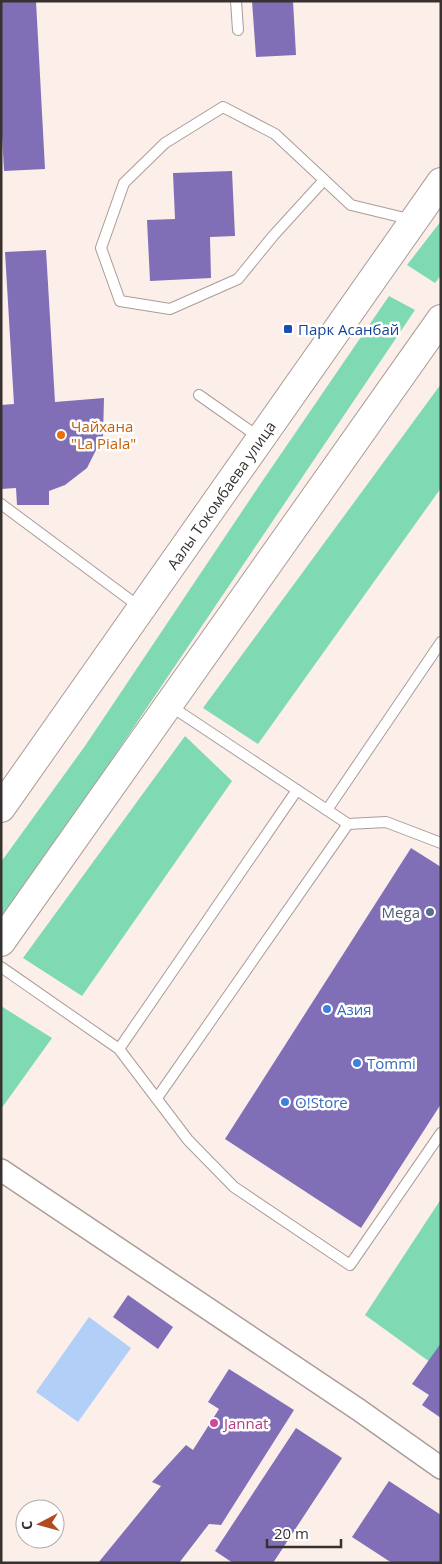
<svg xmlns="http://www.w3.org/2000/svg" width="442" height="1564" font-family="'Open Sans',sans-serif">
<rect width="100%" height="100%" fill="#fceee9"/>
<g fill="#7fdab4">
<polygon points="441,221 441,275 435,283 407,265"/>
<polygon points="389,296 415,310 1,924 1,862 85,746 259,486"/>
<polygon points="441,384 441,488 258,744 203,708"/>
<polygon points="185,736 232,781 82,996 23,958"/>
<polygon points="1,1006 52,1038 1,1109"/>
<polygon points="441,1199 441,1370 365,1315"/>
</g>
<polygon fill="#b2cff8" points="89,1317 131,1348 78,1422 36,1392"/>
<g fill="#806fb7">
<polygon points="1,1 36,1 45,169 4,171 1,116"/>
<polygon points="252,1 293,1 296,55 256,57"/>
<polygon points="232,171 235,236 210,237 211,278 150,281 147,220 175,219 173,173"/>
<polygon points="46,250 55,402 104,398 103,436 87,468 65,485 49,491 49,505 17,505 16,488 1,489 1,405 14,404 5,252"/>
<polygon points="411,848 441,867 441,1104 361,1228 225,1139"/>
<polygon points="128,1295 173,1327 158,1349 113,1317"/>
<polygon points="441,1343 441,1418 422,1405 429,1395 412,1384"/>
<polygon points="229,1369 294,1410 221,1525 209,1524 179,1563 98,1563 161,1486 152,1482 186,1445 193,1450 219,1409 208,1402"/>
<polygon points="296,1428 342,1458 273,1563 233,1563 215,1551"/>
<polygon points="389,1481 441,1515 441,1563 392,1563 352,1537"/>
</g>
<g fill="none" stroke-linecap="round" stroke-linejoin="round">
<defs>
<g id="lane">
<polyline points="236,1 238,30"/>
<polyline points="324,180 273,236 238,279 170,309 120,301 101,248 124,183 165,143 223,107 275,134 351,205 413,220"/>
<polyline points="199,395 260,438"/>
<polyline points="1,504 141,608"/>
<polyline points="169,705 348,824 386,822 441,843"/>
<polyline points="327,810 441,642"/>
<polyline points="1,967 119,1049 188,1140 234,1187 350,1265 441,1133"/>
<polyline points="119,1049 297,790"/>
<polyline points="157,1098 348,824"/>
</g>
<polyline id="street" points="1,1170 359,1410 441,1468"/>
<g id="primary">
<polyline points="1,808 441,182"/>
<polyline points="1,942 441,319"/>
</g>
</defs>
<use href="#lane" stroke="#aa9d99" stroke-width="12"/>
<use href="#street" stroke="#aa9d99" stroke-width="24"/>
<use href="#primary" stroke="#aa9d99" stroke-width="30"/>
<use href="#lane" stroke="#fff" stroke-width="10"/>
<use href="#street" stroke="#fff" stroke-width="21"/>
<use href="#primary" stroke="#fff" stroke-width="28"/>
</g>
<rect fill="#1a4fb4" stroke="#fff" stroke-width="2" x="283" y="324" width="10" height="10" rx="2.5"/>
<circle fill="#e8710a" stroke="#fff" stroke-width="2" cx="61" cy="435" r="5"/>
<circle fill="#5c6f8a" stroke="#fff" stroke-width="2" cx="430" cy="912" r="5"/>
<g fill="#3f7fe0" stroke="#fff" stroke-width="2">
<circle cx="327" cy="1009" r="5"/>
<circle cx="357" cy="1063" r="5"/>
<circle cx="285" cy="1102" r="5"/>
</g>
<circle fill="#d1479c" stroke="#fff" stroke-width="2" cx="214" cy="1423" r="5"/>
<g text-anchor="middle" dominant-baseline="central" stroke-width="5" stroke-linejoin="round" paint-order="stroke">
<g font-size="15" fill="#164399" stroke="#fff" text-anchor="start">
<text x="298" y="329">Парк Асанбай</text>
</g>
<g font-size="15" fill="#c56008" stroke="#fff" text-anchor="start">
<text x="71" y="426">Чайхана<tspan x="71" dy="17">"La Piala"</tspan></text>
</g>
<g font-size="15" fill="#373230" stroke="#fff">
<text transform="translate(221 495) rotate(-55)">Аалы Токомбаева улица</text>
</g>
<g font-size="15" fill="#4e5e75" stroke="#fff" text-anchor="end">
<text x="420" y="912">Mega</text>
</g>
<g font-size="15" fill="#366cbe" stroke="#fff" text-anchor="start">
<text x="337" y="1009">Азия</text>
<text x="367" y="1063">Tommi</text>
<text x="295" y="1102">O!Store</text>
</g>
<g font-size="15" fill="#b23c85" stroke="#fff" text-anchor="start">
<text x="224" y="1423">Jannat</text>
</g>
</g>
<rect width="442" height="1564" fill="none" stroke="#373230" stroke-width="5"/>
<g transform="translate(40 1524) rotate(264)"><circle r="24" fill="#ffffff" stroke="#afadac"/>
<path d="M0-4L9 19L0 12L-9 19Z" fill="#b04a1f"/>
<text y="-8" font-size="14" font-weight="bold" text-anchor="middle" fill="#373230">С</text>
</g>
<path d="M267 1539v8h74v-8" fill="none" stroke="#373230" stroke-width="2.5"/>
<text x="274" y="1539" font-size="15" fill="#373230" stroke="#ffffff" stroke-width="4" paint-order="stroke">20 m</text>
</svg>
